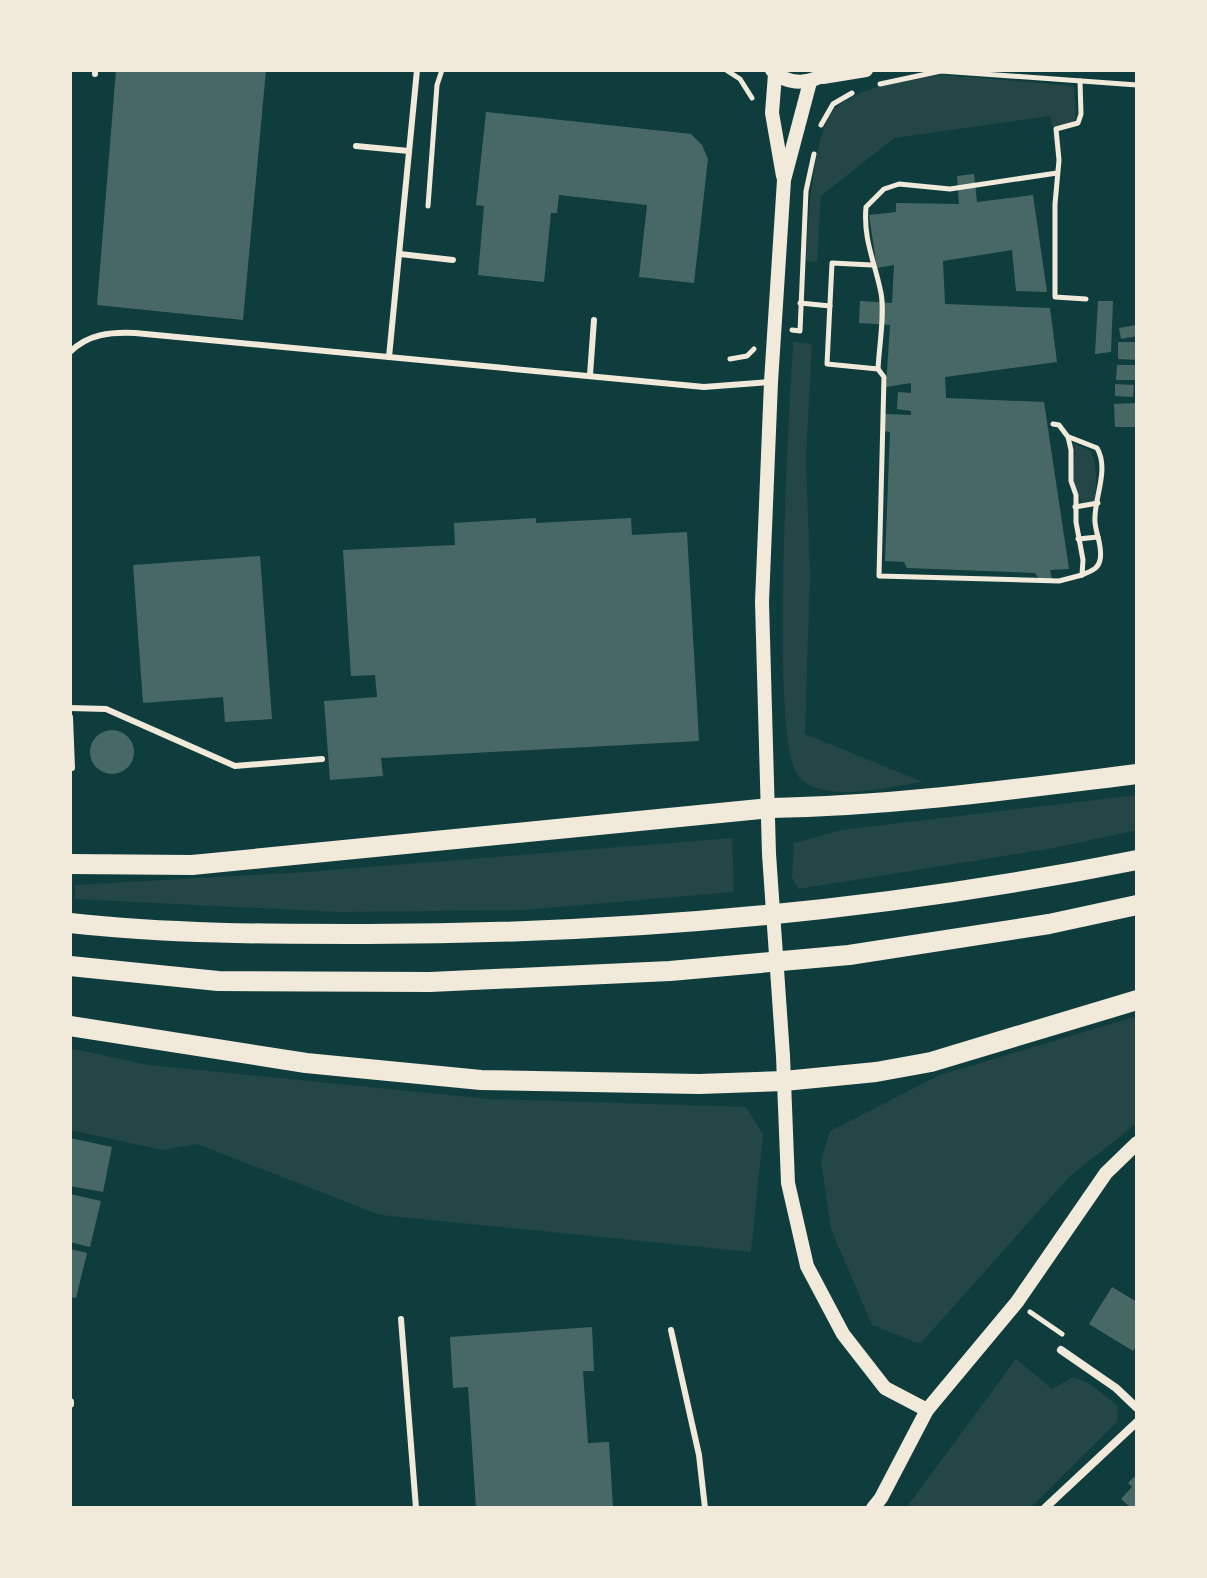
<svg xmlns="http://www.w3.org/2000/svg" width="1207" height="1578" font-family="Merriweather,serif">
<rect width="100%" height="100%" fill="#0f3d3e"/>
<g fill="#244646">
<path d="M942,75l132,11 2,31 -3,6 -20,4 -3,-11 -156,22 -73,58 -4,66 -11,-1c2,-33 6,-134 31,-154 26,-22 72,-28 105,-32z"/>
<path d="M793,342l19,2 -6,114 4,117 -5,159 118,48c-33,4 -98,23 -124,-5 -31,-32 -9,-372 -6,-435z"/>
<path d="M1073,443l18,8c7,17 5,31 4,50l-13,2 -9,-23 2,-28z"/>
<polygon points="1137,795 1137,830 1054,848 798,889 792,877 794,843 841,830"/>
<polygon points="732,838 734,892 523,910 338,912 75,899 75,885 307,872"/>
<polygon points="1137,1016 1137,1123 1070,1176 920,1344 872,1325 831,1229 821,1160 830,1131 940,1075"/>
<polygon points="70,1048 148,1065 489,1099 746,1107 763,1134 751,1252 380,1215 197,1144 162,1150 70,1130"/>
<polygon points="1016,1359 1052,1389 1073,1377 1090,1384 1118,1406 1117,1422 1030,1508 906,1508"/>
</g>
<g fill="#486865">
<polygon points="116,70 266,70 243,320 97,305"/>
<polygon points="486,112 691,134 702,145 708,159 694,283 639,277 647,205 559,195 557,213 551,213 544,282 478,275 484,206 476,205"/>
<polygon points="974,174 977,202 1033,195 1047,292 1016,291 1012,250 943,261 945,304 1050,308 1057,362 945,377 946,398 1044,402 1069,569 1050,570 1052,579 1039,579 1035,573 907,568 904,562 885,561 890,432 884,431 885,414 911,415 911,411 897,409 898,392 911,393 911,383 886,387 890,325 859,323 860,301 892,303 894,265 877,268 869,215 896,212 896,203 959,204 957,176"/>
<polygon points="1098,301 1113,301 1111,352 1095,354"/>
<polygon points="1136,325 1137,336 1121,339 1119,328"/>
<polygon points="1118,342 1137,342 1137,360 1118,359"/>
<polygon points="1117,365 1136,365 1135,380 1116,380"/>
<polygon points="1115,384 1134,385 1133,397 1115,396"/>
<polygon points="1137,403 1137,427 1115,427 1114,404"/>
<polygon points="536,518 536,523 631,518 632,535 687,532 699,741 381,758 383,776 330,780 324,701 377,697 375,675 351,676 343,550 455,545 454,523"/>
<polygon points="260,556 272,719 225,722 223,697 143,703 133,565"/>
<circle cx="112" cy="752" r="22"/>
<polygon points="70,1138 112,1147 103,1192 70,1186"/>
<polygon points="70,1194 101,1201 90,1247 70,1242"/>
<polygon points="70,1249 87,1253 76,1298 70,1297"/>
<polygon points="1112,1287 1137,1302 1137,1345 1133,1351 1089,1324"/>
<polygon points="592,1327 594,1371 583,1371 588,1443 609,1442 613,1508 476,1508 468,1387 453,1388 450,1337"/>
<polygon points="1137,1474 1137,1508 1131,1508 1121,1499 1132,1487 1128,1483"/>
</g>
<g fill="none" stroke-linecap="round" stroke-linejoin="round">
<g stroke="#f1e9da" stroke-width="5">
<polyline points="726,70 740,79 752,98"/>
<polyline points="1080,81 1081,114 1078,123 1056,129 1059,160 1055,204 1055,297 1086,299"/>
<polyline points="880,84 941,71 1137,85"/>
<polyline points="821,125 833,104 852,93"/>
<polyline points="428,206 437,85 442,70"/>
<polyline points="872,265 832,263 827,364 878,369"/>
<polyline points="800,303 830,306"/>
<polyline points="792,330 800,331 806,191 814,154"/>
<polyline points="730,359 747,356 754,349"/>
<path d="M1053,424l6,1 9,12 3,13v31l5,14v27l7,38 -1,15 -23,6 -180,-5 5,-199 -6,-8c1,-22 7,-55 3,-76 -6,-31 -18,-53 -15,-86l18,-18 15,-5 51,5 107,-16"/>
<path d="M1069,437l28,11c13,22 -4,52 -2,74 1,13 8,25 5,38 -2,10 -10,11 -18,15"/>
<polyline points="1075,507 1098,503"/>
<polyline points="1078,539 1098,537"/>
<polyline points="1030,1312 1062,1334"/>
</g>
<g stroke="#f1e9da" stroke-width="6">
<polyline points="95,74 95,70"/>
<polyline points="356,146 409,151"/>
<polyline points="400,254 453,260"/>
<path d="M70,352c18,-18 40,-20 65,-19l569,54 66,-5"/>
<polyline points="389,357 417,70"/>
<polyline points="590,375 594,320"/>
<polyline points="70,708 106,709 235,766 322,759"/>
<polyline points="70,717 72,768"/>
<polyline points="401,1319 416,1508"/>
<polyline points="671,1330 699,1455 705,1508"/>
</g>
<g stroke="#f1e9da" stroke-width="8">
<polyline points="1061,1350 1116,1388 1137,1408"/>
<polyline points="70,1402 70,1404"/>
<polyline points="1045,1508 1137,1422"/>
</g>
<g stroke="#f1e9da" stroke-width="14">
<path d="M772,70c17,17 41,14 58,0"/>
<polyline points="775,74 772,113 783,176"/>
<polyline points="823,77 866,70"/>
<polyline points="810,82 784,180 771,382 762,602 769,854 783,1056 788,1183 807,1266 843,1334 885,1388 927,1410"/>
<polyline points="873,1508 881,1498 927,1410 1017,1302 1106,1173 1137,1143"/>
</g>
<g stroke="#f1e9da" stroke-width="20">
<path d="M70,864l122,1 578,-57c123,-2 245,-19 367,-34"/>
<path d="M70,923c98,11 198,11 297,11 258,0 516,-23 770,-74"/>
<polyline points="70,966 218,981 430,982 670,971 849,955 1049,924 1137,905"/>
<polyline points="70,1026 306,1063 481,1080 699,1084 784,1081 876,1072 931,1062 1137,1000"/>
</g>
</g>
<rect width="1207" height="1578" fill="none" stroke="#f1e9da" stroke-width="144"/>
</svg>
